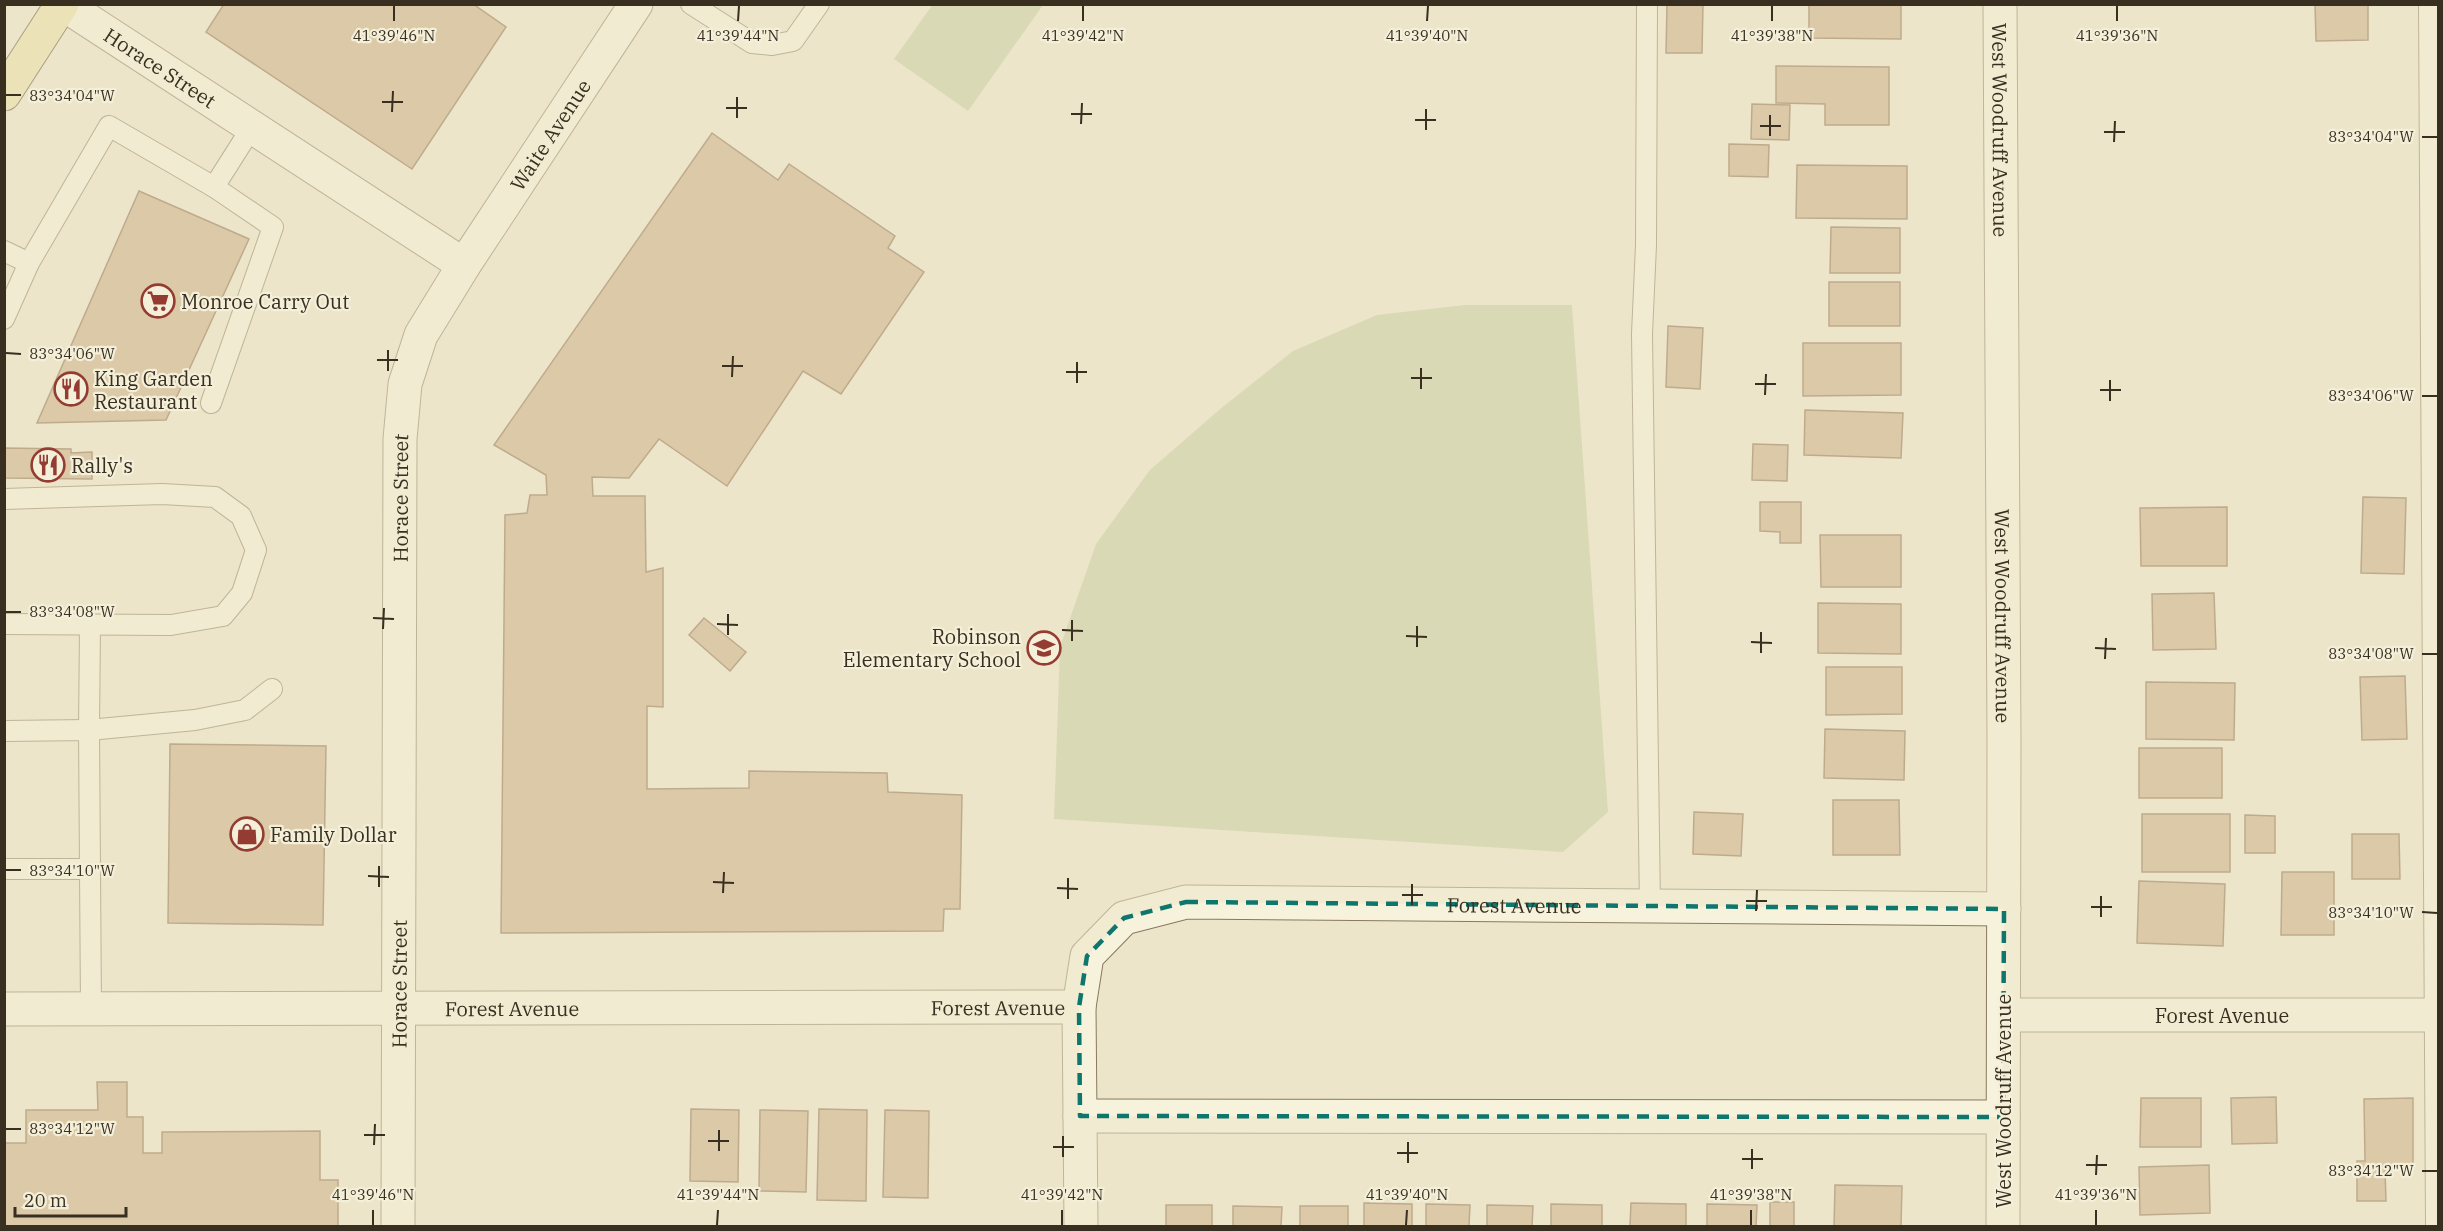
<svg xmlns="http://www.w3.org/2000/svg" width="2443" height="1231" font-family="'IBM Plex Serif',serif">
<rect width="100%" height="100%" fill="#ece5c9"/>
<g fill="#c1ca9d">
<polygon points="933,4 1043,5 968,111 894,59"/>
<polygon points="1465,305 1572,305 1608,812 1563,852 1054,819 1060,647 1096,544 1150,470 1219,410 1293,351 1377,315"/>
</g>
<g fill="#c8a682" stroke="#866546" stroke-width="1.5">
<polygon points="224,4 473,4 506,27 412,169 206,32"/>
<polygon points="1667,4 1703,4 1702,53 1666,53"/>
<polygon points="1809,4 1901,4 1901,39 1809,38"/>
<polygon points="2315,4 2368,4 2368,40 2316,41"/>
<polygon points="1776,66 1889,67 1889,125 1825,125 1825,104 1776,103"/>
<polygon points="1752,104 1790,105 1789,140 1751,139"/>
<polygon points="712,133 778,180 789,164 895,236 888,248 924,272 841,394 803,371 727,486 659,439 629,478 592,477 593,496 645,496 646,572 663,568 663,707 647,706 647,789 749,788 749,771 887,773 888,792 962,795 960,909 944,909 943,931 501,933 505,515 527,513 530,495 547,495 546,475 494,445"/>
<polygon points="1729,144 1769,145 1768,177 1729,176"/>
<polygon points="1797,165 1907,166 1907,219 1796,218"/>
<polygon points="139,191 249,239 166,420 37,423"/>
<polygon points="1831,227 1900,228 1900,273 1830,273"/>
<rect x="1829" y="282" width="71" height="44"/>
<polygon points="1668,326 1703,328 1700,389 1666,387"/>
<polygon points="1803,343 1901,343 1901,395 1803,396"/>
<polygon points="1805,410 1903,413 1901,458 1804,455"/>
<polygon points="1753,444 1788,445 1787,481 1752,480"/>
<polygon points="4,448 71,449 71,453 92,452 92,479 4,478"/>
<polygon points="2363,497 2406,498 2404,574 2361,573"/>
<polygon points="1760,502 1801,502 1801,543 1780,543 1780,532 1760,531"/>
<polygon points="2227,507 2227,566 2141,566 2140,508"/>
<polygon points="1820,535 1901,535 1901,587 1821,587"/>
<polygon points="2214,593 2216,649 2153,650 2152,594"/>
<polygon points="1818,603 1901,604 1901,654 1818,653"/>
<polygon points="704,618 746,652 730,671 689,635"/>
<polygon points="1826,667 1902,667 1902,714 1826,715"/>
<polygon points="2405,676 2407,739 2362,740 2360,677"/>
<polygon points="2146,682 2235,683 2234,740 2146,739"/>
<polygon points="1825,729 1905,731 1904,780 1824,778"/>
<polygon points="170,744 326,746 323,925 168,923"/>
<rect x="2139" y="748" width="83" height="50"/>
<polygon points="1833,800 1899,800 1900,855 1833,855"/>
<polygon points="1694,812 1743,814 1741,856 1693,854"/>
<rect x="2142" y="814" width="88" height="58"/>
<polygon points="2245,815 2275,816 2275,853 2245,853"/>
<polygon points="2352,834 2399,834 2400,879 2352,879"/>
<polygon points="2282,872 2334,872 2334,935 2281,935"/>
<polygon points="2139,881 2225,884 2223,946 2137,943"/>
<polygon points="97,1082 127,1082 127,1117 143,1117 143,1153 162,1153 162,1132 320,1131 320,1180 338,1180 338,1226 4,1226 4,1143 26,1143 26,1110 98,1110"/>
<polygon points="2276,1097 2277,1143 2232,1144 2231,1098"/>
<polygon points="2141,1098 2201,1098 2201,1147 2140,1147"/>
<polygon points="2413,1098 2413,1169 2385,1170 2386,1201 2357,1201 2357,1161 2365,1161 2364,1099"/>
<polygon points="691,1109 739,1110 738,1182 690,1181"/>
<polygon points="819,1109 867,1110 866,1201 817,1200"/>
<polygon points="760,1110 808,1111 806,1192 759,1191"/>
<polygon points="885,1110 929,1111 928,1198 883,1197"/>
<polygon points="2209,1165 2210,1213 2140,1215 2139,1167"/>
<polygon points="1835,1185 1902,1186 1901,1226 1834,1226"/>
<rect x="1770" y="1202" width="24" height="24"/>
<polygon points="1364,1203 1412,1204 1412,1226 1364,1226"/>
<polygon points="1631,1203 1686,1204 1686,1226 1630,1226"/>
<polygon points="1426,1204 1470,1205 1469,1226 1426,1226"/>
<polygon points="1551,1204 1602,1205 1602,1226 1551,1226"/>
<polygon points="1707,1204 1757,1205 1756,1226 1707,1226"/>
<rect x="1166" y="1205" width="46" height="21"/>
<polygon points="1487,1205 1533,1206 1532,1226 1487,1226"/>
<polygon points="1233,1206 1282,1207 1281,1226 1233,1226"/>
<rect x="1300" y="1206" width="48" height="20"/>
</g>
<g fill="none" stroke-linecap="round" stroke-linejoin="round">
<defs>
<g id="lane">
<polyline points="691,4 752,43 772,45 793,41 819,4"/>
<polyline points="1647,4 1646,245 1642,334 1650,907"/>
<polyline points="2429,4 2436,1226"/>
<polyline points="4,251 29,263 109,126 214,187 252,127"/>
<polyline points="4,319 29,263"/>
<polyline points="211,403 273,227 214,187"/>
<polyline points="4,499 162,494 215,497 241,516 256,550 242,593 223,616 171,625 4,624"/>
<polyline points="90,624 89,730 195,720 245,710 272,689"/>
<polyline points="4,731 89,730 91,1009"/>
<polyline points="4,869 90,869"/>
</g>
<g id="street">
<path id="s1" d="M63,4l401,261"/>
<path id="s2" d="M2000,4l4,736 -1,486"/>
<path id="s3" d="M4,1009l1075,-2"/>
<path id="s4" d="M2004,1015h434"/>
<polyline points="1080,1116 2003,1117"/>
<path id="s5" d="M398,1226l2,-787 5,-55 16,-49 43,-70 172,-261"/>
<path id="s6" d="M1081,1226l-2,-219 8,-51 37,-38 62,-16 818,7"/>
</g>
<polyline id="primary" points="4,94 62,4"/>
</defs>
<use href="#lane" stroke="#88795f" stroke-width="22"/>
<use href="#street" stroke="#88795f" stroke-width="35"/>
<use href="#primary" stroke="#564732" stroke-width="35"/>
<use href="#lane" stroke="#f7f2dc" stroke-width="20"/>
<use href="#street" stroke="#f7f2dc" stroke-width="33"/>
<use href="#primary" stroke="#ecdda4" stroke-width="33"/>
</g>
<path d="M0 0H2443V1231H0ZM1186,902l818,7 -1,208 -923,-1 -1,-109 8,-51 37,-38z" fill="#ece5c9" fill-opacity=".55" fill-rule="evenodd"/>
<path fill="none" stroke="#0f766e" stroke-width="4.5" stroke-dasharray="12 8" stroke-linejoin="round" d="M1186,902l818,7 -1,208 -923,-1 -1,-109 8,-51 37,-38z"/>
<path fill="none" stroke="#392f21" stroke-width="2" d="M394,21v-15M738,21l1,-15M1083,21v-15M1427,21l1,-15M1772,21v-15M2117,21v-15M6,95h15M382,102h21M726,108h21M392,112l1,-21M1071,114h21M737,118v-21M1415,120h21M1081,124l1,-21M1760,126h21M1426,130v-21M2104,132h21M1770,136v-21M2422,137h15M2114,142l1,-21M6,353l15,1M377,360h21M722,366h21M388,371v-21M1066,372h21M732,377l1,-21M1411,378h21M1077,383v-21M1755,384h21M1421,389v-21M2100,390h21M1765,395l1,-21M2422,396h15M2110,401v-21M6,612h15M373,618l21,1M717,624l21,1M383,629l1,-21M1062,630l21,1M728,635v-21M1406,636l21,1M1072,641v-21M1751,642l21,1M1417,647v-21M2095,648l21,1M1761,653v-21M2422,654h15M2105,659l1,-21M6,870h15M368,876l21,1M713,882l21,1M379,887v-21M1057,888l21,1M723,893l1,-21M1402,895h21M1068,899v-21M1746,901h21M1412,905v-21M2091,907h21M1756,911l1,-21M2422,912l15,1M2101,917v-21M6,1129h15M364,1135h21M708,1141h21M374,1145l1,-21M1053,1147h21M719,1151v-21M1397,1153h21M1063,1157v-21M1742,1159h21M1408,1163v-21M2086,1165h21M1752,1169v-20M2422,1171h15M2096,1175l1,-20M373,1225v-15M717,1225l1,-15M1062,1225v-15M1406,1225l1,-15M1751,1225v-15M2096,1225v-15"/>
<defs>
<symbol id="supermarket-ring" viewBox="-11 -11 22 22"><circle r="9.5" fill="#f4efd9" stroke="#943b32" stroke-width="1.5"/><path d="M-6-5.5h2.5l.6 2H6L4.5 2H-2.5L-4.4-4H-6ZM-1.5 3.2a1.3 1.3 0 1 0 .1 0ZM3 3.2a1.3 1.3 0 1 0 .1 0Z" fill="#943b32"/></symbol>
<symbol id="restaurant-ring" viewBox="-11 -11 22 22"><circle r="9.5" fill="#f4efd9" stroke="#943b32" stroke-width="1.5"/><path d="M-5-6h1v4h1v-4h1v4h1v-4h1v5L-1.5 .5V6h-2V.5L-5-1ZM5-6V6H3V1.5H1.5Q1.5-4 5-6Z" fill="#943b32"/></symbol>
<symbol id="school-ring" viewBox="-11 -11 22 22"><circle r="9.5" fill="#f4efd9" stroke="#943b32" stroke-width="1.5"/><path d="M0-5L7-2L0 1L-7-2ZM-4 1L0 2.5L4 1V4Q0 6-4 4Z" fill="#943b32"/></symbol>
<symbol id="shop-ring" viewBox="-11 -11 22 22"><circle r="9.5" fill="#f4efd9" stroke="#943b32" stroke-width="1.5"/><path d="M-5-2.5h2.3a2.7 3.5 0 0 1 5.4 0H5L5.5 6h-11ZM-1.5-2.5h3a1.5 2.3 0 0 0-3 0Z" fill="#943b32"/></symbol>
</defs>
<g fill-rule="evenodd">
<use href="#supermarket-ring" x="139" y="282" width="38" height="38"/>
<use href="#restaurant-ring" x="52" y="370" width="38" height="38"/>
<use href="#restaurant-ring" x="29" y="446" width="38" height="38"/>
<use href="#school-ring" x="1025" y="629" width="38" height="38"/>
<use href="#shop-ring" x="228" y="815" width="38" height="38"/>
</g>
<g text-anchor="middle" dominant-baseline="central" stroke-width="4.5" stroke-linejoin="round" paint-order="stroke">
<g font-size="20" fill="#392f21" stroke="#f4efd9">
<text stroke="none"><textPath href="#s1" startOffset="116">Horace Street</textPath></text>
<text stroke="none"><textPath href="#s2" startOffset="126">West Woodruff Avenue</textPath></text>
<text stroke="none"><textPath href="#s5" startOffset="1132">Waite Avenue</textPath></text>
<text stroke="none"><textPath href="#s5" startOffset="728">Horace Street</textPath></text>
<text stroke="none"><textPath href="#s2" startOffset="612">West Woodruff Avenue</textPath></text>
<text stroke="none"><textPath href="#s6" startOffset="716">Forest Avenue</textPath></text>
<text stroke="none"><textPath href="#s5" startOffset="242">Horace Street</textPath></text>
<text stroke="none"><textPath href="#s3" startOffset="994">Forest Avenue</textPath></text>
<text stroke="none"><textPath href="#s3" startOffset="508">Forest Avenue</textPath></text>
<text stroke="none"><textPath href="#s4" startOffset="218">Forest Avenue</textPath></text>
<text transform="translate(2003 1101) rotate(-90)">West Woodruff Avenue</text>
</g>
<g font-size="20" fill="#392f21" stroke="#f4efd9" text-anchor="start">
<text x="181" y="301">Monroe Carry Out</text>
<text x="94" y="378">King Garden<tspan x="94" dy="23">Restaurant</tspan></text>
<text x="71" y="465">Rally's</text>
<text x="1021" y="636" text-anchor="end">Robinson<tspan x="1021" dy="23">Elementary School</tspan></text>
<text x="270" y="834">Family Dollar</text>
</g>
</g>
<g font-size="15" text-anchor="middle" fill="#392f21" stroke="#f4efd9" stroke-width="4.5" stroke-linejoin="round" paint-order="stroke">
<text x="394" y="41">41°39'46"N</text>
<text x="738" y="41">41°39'44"N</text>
<text x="1083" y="41">41°39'42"N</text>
<text x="1427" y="41">41°39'40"N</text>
<text x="1772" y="41">41°39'38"N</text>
<text x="2117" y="41">41°39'36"N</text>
<text x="72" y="101">83°34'04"W</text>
<text x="2371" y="142">83°34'04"W</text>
<text x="72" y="359">83°34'06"W</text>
<text x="2371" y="401">83°34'06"W</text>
<text x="72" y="617">83°34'08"W</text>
<text x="2371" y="659">83°34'08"W</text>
<text x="72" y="876">83°34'10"W</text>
<text x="2371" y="918">83°34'10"W</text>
<text x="72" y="1134">83°34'12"W</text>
<text x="2371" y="1176">83°34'12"W</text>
<text x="373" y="1200">41°39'46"N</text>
<text x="718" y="1200">41°39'44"N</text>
<text x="1062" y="1200">41°39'42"N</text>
<text x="1407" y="1200">41°39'40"N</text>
<text x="1751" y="1200">41°39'38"N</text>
<text x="2096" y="1200">41°39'36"N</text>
</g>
<rect width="2443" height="1231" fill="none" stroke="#392f21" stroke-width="12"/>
<path d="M15 1207v9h111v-9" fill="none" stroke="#392f21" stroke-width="3"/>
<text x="24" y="1207" font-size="18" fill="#392f21" stroke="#f4efd9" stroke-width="4.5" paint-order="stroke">20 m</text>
</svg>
